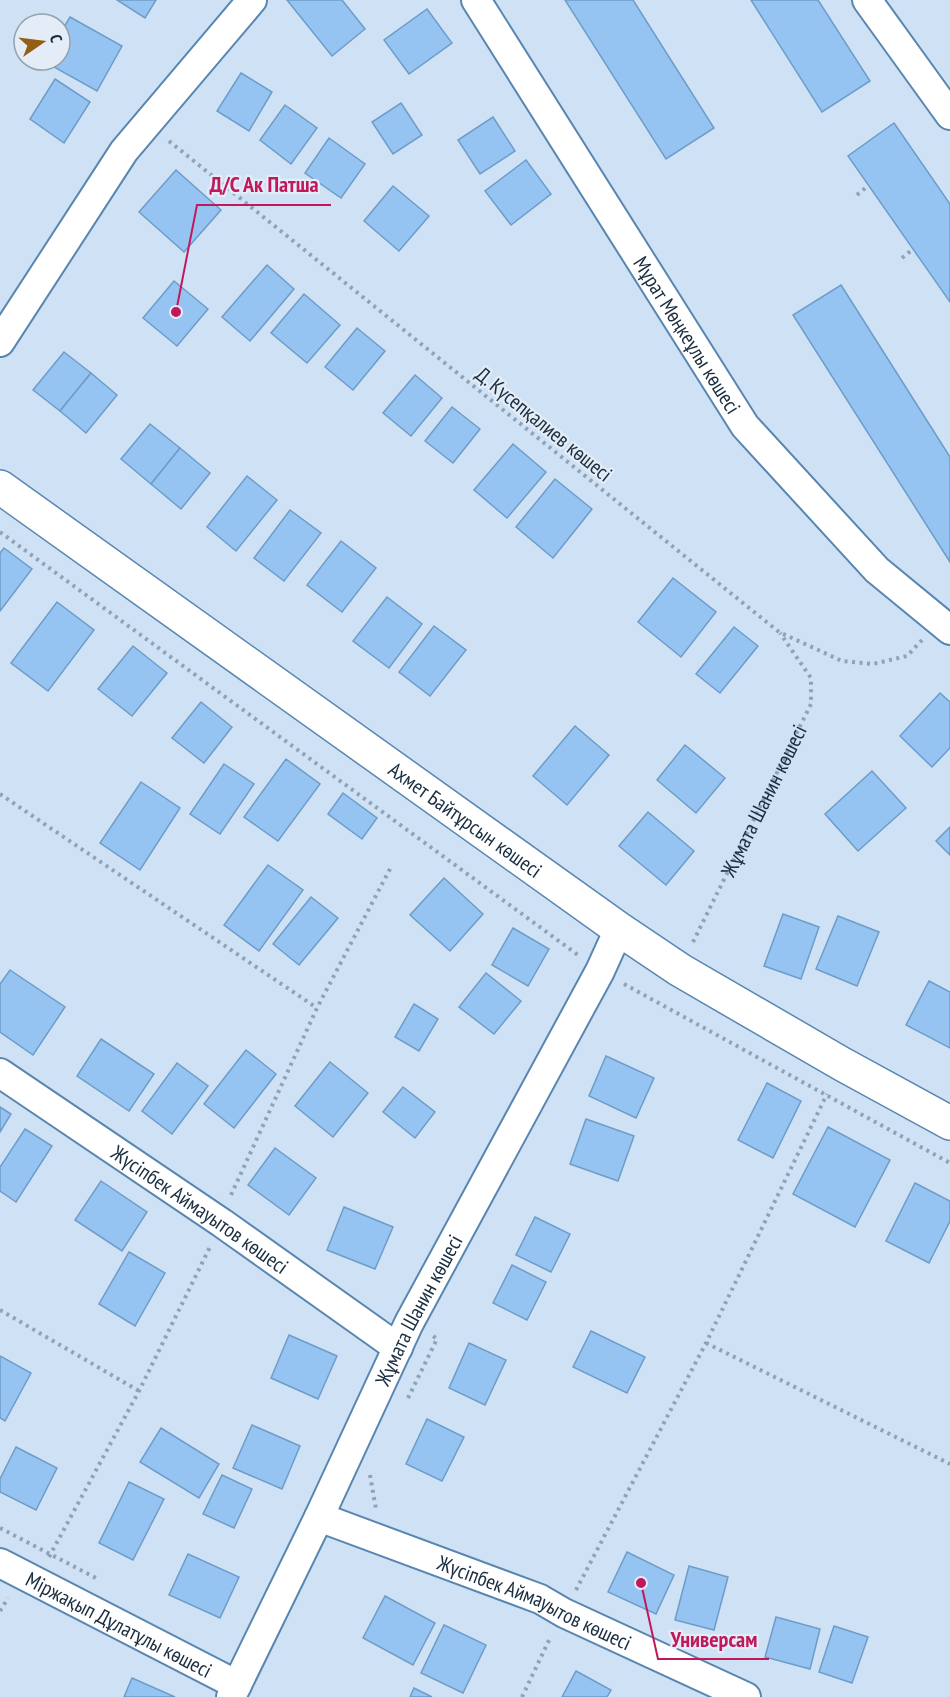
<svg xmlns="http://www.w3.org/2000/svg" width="950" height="1697" font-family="'PT Sans Narrow',sans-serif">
<rect width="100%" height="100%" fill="#cfe2f5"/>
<g fill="#95c4f2" stroke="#6e9cc9" stroke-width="1.5">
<polygon points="117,0 156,0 145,18"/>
<polygon points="287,0 342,0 365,29 332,56"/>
<polygon points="565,0 633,0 714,128 666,159"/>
<polygon points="751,0 818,0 870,81 822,112"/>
<polygon points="427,9 452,43 409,74 384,40"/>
<polygon points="70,17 122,46 97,91 45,62 46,60 60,60 60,34"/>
<polygon points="241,73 272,92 249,131 217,111"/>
<polygon points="55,79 90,102 64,143 30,119"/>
<polygon points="401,103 422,135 393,154 372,122"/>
<polygon points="285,105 317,128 291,164 260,140"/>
<polygon points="493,117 515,151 480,174 458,140"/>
<polygon points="894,123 950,204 950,302 848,156"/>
<polygon points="329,138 365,164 341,198 305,173"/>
<polygon points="526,160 551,194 511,225 485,191"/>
<polygon points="176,170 221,210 184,252 139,212"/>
<polygon points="393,186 429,216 399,251 364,221"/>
<polygon points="267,265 294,289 250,341 222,317"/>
<polygon points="174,281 208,309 177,346 143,318"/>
<polygon points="841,285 950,457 950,562 793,315"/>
<polygon points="304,294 340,325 307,363 271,333"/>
<polygon points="357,328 385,351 353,390 325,367"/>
<polygon points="64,352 91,373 60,411 33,390"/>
<polygon points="91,373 117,395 86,433 60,411"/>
<polygon points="415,375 442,398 411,436 383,413"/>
<polygon points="452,407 480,429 453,463 425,441"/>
<polygon points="150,424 180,448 151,484 121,459"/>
<polygon points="513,444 546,472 507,518 474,490"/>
<polygon points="180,448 210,473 181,509 151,484"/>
<polygon points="247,476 277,500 236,551 207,527"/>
<polygon points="555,479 592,509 553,558 516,527"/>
<polygon points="290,510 321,533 284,581 254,558"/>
<polygon points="341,541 376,568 342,612 307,585"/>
<polygon points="4,548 32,569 0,611 0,553"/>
<polygon points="673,578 716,612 681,657 638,622"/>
<polygon points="387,597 422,624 389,668 353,641"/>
<polygon points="57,602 94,630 48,691 11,663"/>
<polygon points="434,626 466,650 430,696 399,672"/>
<polygon points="734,627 758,646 720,693 696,674"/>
<polygon points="133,646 167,673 132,716 98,689"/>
<polygon points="940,693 950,702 950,748 932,767 900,736"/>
<polygon points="201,702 232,727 204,763 172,738"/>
<polygon points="575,726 609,755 567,805 533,776"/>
<polygon points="685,745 725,778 696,813 657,780"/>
<polygon points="286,759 320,784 278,841 244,817"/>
<polygon points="224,764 254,784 220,834 190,814"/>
<polygon points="872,771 906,808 858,851 825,814"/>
<polygon points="141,782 180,808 140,870 100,843"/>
<polygon points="343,793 377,818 362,839 328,814"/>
<polygon points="648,812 694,851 666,885 619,846"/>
<polygon points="950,827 950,855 936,841"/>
<polygon points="268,865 303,890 259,951 224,925"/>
<polygon points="444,878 483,914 450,951 410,915"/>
<polygon points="311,897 338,918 299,965 273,944"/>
<polygon points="783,914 819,927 801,979 764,966"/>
<polygon points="838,916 879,932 857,986 816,969"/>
<polygon points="513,928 549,949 528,986 492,965"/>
<polygon points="10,970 65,1007 33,1055 0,1032 0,984"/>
<polygon points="486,973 521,1001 494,1034 459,1007"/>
<polygon points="929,981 950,992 950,1048 906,1025"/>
<polygon points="414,1004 438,1019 419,1051 395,1037"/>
<polygon points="101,1039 154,1074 129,1111 77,1076"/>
<polygon points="246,1050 276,1074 234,1128 204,1104"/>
<polygon points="606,1056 654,1078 636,1118 589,1096"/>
<polygon points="330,1062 368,1093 333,1137 295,1106"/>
<polygon points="177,1063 208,1086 172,1134 142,1111"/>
<polygon points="767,1083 801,1101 773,1158 738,1140"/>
<polygon points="403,1087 435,1112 415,1138 383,1112"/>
<polygon points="0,1107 11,1114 0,1132"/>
<polygon points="586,1119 634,1136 618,1181 570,1164"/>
<polygon points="828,1127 890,1160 855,1227 793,1194"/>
<polygon points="25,1129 52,1146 16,1202 0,1191 0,1167"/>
<polygon points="275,1148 316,1178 289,1215 248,1185"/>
<polygon points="101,1181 147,1212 122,1251 75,1220"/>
<polygon points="915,1183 950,1201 950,1221 929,1263 886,1241"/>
<polygon points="344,1207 393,1227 375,1269 327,1250"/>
<polygon points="535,1217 570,1234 551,1272 516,1255"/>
<polygon points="129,1252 165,1273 135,1326 99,1304"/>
<polygon points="512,1265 546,1282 527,1320 493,1303"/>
<polygon points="591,1331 645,1357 627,1393 573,1367"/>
<polygon points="289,1335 337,1356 318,1399 271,1378"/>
<polygon points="469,1343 506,1360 485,1405 449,1388"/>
<polygon points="0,1356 31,1373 5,1421 0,1418"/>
<polygon points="427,1419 464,1437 442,1481 406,1464"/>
<polygon points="252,1425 300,1446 282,1489 233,1468"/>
<polygon points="161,1428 219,1464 199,1498 140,1462"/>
<polygon points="16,1447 57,1468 36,1510 0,1492 0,1479"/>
<polygon points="222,1475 252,1489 234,1528 203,1514"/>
<polygon points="129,1482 164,1499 133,1560 99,1543"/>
<polygon points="627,1552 674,1575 656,1614 608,1592"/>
<polygon points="188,1554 239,1577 220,1618 169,1595"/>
<polygon points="689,1566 728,1577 714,1630 675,1620"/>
<polygon points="385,1596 435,1623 413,1665 363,1638"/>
<polygon points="776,1617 820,1629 810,1669 765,1657"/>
<polygon points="444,1625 486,1645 463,1693 421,1673"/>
<polygon points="834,1626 868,1637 852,1683 819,1672"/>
<polygon points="576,1671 611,1690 607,1697 562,1697"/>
<polygon points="132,1678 175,1697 124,1697"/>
<polygon points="414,1688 432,1697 410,1697"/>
</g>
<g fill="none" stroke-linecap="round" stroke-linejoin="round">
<defs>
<g id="minor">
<path id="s2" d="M476,0l269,426 132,144 73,60"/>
<polyline points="867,0 950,115"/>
<polyline points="0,342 124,151 252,0"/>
<path id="s3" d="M0,1073l222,150 176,125"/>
<path id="s4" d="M319,1517l221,82 24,14 182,84"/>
<path id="s5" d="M0,1563l237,122"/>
<path id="s6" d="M231,1697l88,-180 90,-194 191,-352 19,-42"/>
</g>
<g id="tertiary">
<path id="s7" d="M0,487l619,442 61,41 162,94 108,59"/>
</g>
</defs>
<use href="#minor" stroke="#5886b1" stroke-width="32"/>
<use href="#tertiary" stroke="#5886b1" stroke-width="36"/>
<g stroke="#90a3b6" stroke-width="4" stroke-dasharray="3 4.5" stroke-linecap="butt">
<polyline points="169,141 779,632 842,661 873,664 907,656 922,640"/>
<polyline points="857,195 869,185"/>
<polyline points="902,258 913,249"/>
<polyline points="0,532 578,955"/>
<polyline points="0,794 317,1008"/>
<path id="s1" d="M693,942l118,-238v-26l-31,-45"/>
<polyline points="624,984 950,1163"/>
<polyline points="231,1195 317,1008 391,867"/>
<polyline points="0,1310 139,1391"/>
<polyline points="706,1343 950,1464"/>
<polyline points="408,1398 437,1339 433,1336"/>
<polyline points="370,1475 376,1509"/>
<polyline points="0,1528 96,1578"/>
<polyline points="49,1557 139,1391 210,1247"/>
<polyline points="576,1590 706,1343 827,1094"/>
<polyline points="0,1611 8,1598"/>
<polyline points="522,1697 551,1636"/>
</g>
<use href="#minor" stroke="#fff" stroke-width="28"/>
<use href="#tertiary" stroke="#fff" stroke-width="33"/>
</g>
<g text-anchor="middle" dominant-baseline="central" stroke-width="4.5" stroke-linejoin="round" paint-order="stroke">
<g font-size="21" fill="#1b2e40" stroke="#e4edf7">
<text stroke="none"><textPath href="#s2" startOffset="396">Мұрат Мөңкеұлы көшесі</textPath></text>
<text transform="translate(544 424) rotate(39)">Д. Күсепқалиев көшесі</text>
<text stroke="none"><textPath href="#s1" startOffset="158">Жұмата Шанин көшесі</textPath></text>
<text stroke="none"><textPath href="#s7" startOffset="572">Ахмет Байтұрсын көшесі</textPath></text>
<text stroke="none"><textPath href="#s3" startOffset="242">Жүсіпбек Аймауытов көшесі</textPath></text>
<text stroke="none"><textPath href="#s6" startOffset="430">Жұмата Шанин көшесі</textPath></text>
<text stroke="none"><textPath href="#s4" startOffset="232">Жүсіпбек Аймауытов көшесі</textPath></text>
<text stroke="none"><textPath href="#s5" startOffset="134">Міржақып Дұлатұлы көшесі</textPath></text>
</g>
</g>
<path fill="none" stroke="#c2185b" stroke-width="2" d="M176 312L197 205H331M641 1583L658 1659H769"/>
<g fill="#c2185b" stroke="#e4edf7" stroke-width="2">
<circle cx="176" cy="312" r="6"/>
<circle cx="641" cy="1583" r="6"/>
</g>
<g font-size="22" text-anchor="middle" font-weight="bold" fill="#c2185b" stroke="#e4edf7" stroke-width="4.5" stroke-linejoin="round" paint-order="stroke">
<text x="264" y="192">Д/С Ак Патша</text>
<text x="714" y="1647">Универсам</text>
</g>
<g transform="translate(42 42) rotate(76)"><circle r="28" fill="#e4edf7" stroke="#94a1ae" stroke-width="1.5"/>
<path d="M0-4.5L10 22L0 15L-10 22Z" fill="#945e15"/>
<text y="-9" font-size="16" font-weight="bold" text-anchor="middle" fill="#1b2e40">С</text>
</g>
</svg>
